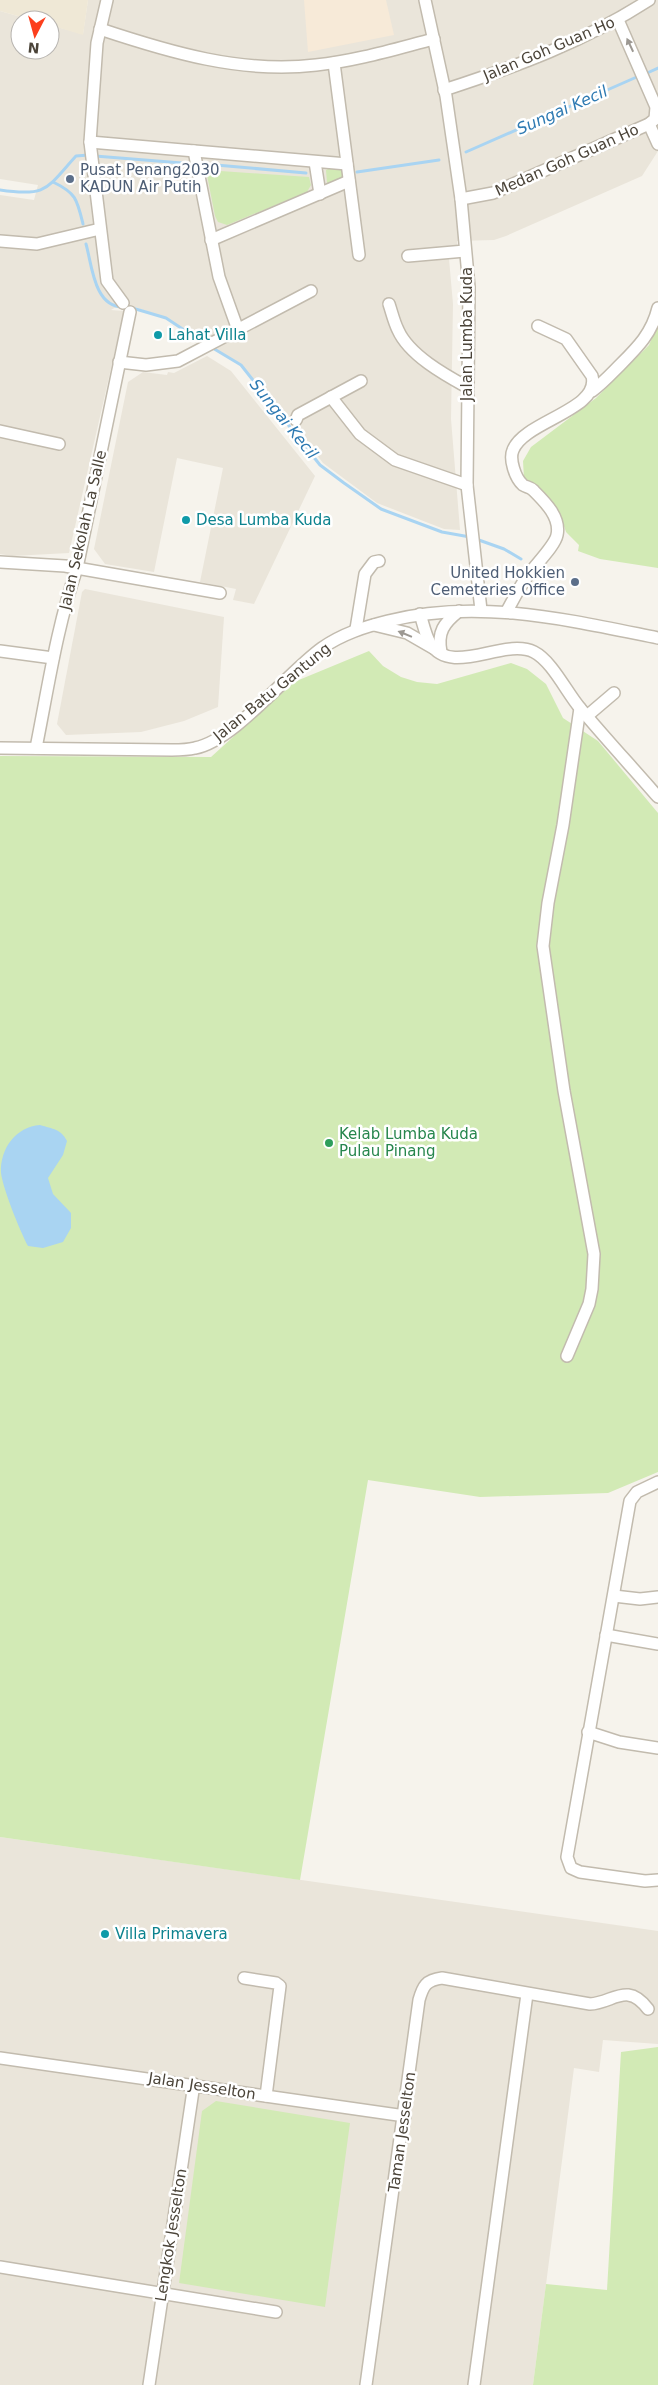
<svg xmlns="http://www.w3.org/2000/svg" width="658" height="2385" font-family="'DejaVu Sans',sans-serif">
<rect width="100%" height="100%" fill="#f6f3ec"/>
<g fill="#eae5da">
<polygon points="88,0 658,0 658,151 642,176 506,236 494,240 457,241 458,258 449,259 453,304 451,419 460,530 444,529 377,503 323,463 285,414 281,415 241,365 166,318 135,307 116,307 111,310 124,311 69,553 12,556 0,554 0,195 34,200 38,185 0,179 0,11 32,20 20,20 20,50 50,50 50,25 83,34"/>
<polygon points="207,356 231,371 315,476 254,604 233,600 236,589 200,582 223,468 177,458 154,572 105,564 94,549 128,382 143,372 167,375 168,372 174,373"/>
<polygon points="85,589 224,617 218,707 184,721 141,732 66,735 57,724 82,592"/>
<polygon points="0,1837 658,1931 658,2044 603,2040 599,2072 574,2068 533,2385 0,2385"/>
</g>
<polygon fill="#f7ead8" points="304,0 386,0 394,35 308,52"/>
<polygon fill="#efe8d6" points="0,0 88,0 83,35 50,25 50,20 32,20 0,11"/>
<g fill="#d2eab5">
<polygon points="332,167 344,171 344,179 330,185 327,183 326,170"/>
<polygon points="206,170 309,177 311,185 307,192 232,223 227,225 218,222 215,216"/>
<polygon points="658,324 658,568 600,559 578,551 579,545 566,532 562,520 553,505 524,479 523,461 531,447 596,398 649,345"/>
<polygon points="369,651 383,666 401,677 417,682 437,684 511,663 527,669 546,684 563,718 598,741 658,813 658,1472 608,1493 480,1497 368,1480 300,1880 0,1837 0,756 211,757 294,682"/>
<polygon points="658,2047 658,2385 533,2385 546,2284 607,2290 621,2052"/>
<polygon points="216,2101 350,2123 325,2307 179,2283 202,2111"/>
</g>
<path fill="#a9d4f2" d="M40,1125c13,4 21,4 27,16l-4,14 -15,23 5,16 18,19v15l-8,14 -20,6 -15,-2c-8,-15 -25,-57 -27,-73 -1,-25 15,-46 39,-48z"/>
<g fill="none" stroke-linecap="round" stroke-linejoin="round">
<g stroke="#a9d4f2" stroke-width="3">
<polyline points="645,74 658,68"/>
<polyline points="466,152 639,76"/>
<polyline points="95,156 182,163"/>
<polyline points="216,165 306,173"/>
<polyline points="357,172 439,160"/>
<path d="M53,182c23,11 24,17 30,42"/>
<path d="M0,190c47,7 46,-1 76,-34l13,-1"/>
<path d="M86,244c6,21 8,63 37,63"/>
<polyline points="129,307 166,318 205,344"/>
<polyline points="211,347 241,365 320,465 344,483 381,509 442,532 470,537"/>
<polyline points="476,539 504,549 521,559"/>
</g>
<defs>
<g id="minor">
<polyline points="107,0 97,43 90,142 107,281 123,303"/>
<polyline points="425,0 446,96 461,199 469,287 467,485 481,610"/>
<path d="M100,29c69,23 142,45 216,36 40,-4 79,-16 118,-26"/>
<polyline points="334,63 359,255"/>
<path d="M444,90c71,-23 142,-49 205,-90"/>
<polyline points="649,124 658,144"/>
<polyline points="90,142 347,164"/>
<polyline points="194,151 219,277 238,330"/>
<polyline points="315,162 320,194"/>
<polyline points="461,199 493,193 649,124 655,119 656,107 618,20"/>
<polyline points="211,240 349,181"/>
<polyline points="0,241 37,244 100,229"/>
<polyline points="408,256 465,251"/>
<path d="M389,304c3,9 5,18 9,26 11,25 47,45 69,57"/>
<polyline points="119,362 146,365 178,361 311,291"/>
<path d="M592,391c11,-8 19,-17 28,-26 18,-18 32,-32 38,-57"/>
<polyline points="331,397 360,434 395,460 467,485"/>
<polyline points="296,420 298,415 361,381"/>
<polyline points="0,431 59,444"/>
<polyline points="0,562 65,566 220,593"/>
<path d="M507,611c6,-11 12,-23 19,-33 8,-12 29,-32 31,-43 4,-18 -13,-34 -24,-45 -3,-3 -7,-3 -10,-5 -8,-7 -14,-26 -10,-35 11,-29 88,-40 79,-74l-26,-37 -28,-13"/>
<path d="M420,614c3,9 5,20 10,29 21,35 74,-6 104,9 18,9 33,41 46,56 25,30 52,59 78,89"/>
<polyline points="374,625 407,633 433,648"/>
<polyline points="356,629 365,574 374,562 379,561"/>
<polyline points="0,651 53,658"/>
<path d="M441,652c-4,-20 3,-29 18,-41"/>
<polyline points="587,716 614,693"/>
<path d="M0,748l172,2c8,0 15,0 23,-2 39,-7 92,-75 127,-100 20,-14 42,-21 66,-27 90,-23 181,-1 270,17"/>
<path d="M36,748c12,-60 21,-122 41,-180l53,-256"/>
<polyline points="567,1356 589,1304 592,1289 594,1254 564,1091 543,946 548,903 563,825 580,708"/>
<polyline points="658,1482 637,1492 630,1501 567,1857 571,1868 580,1872 645,1881 658,1880"/>
<polyline points="614,1596 640,1599 658,1597"/>
<polyline points="606,1635 658,1644"/>
<polyline points="588,1732 619,1742 658,1748"/>
<polyline points="244,1978 276,1983 280,1986 266,2096"/>
<polyline points="0,2058 405,2116"/>
<polyline points="0,2267 276,2312"/>
<polyline points="149,2385 194,2084"/>
<path d="M366,2385l53,-385c4,-14 7,-20 23,-22l148,26c23,-1 37,-23 58,5"/>
<polyline points="474,2385 527,1994"/>
</g>
</defs>
<use href="#minor" stroke="#c2bbae" stroke-width="14"/>
<use href="#minor" stroke="#fff" stroke-width="11"/>
</g>
<defs><path id="oneway-solid" d="M-6-.8H1V-3.2L6.5 0L1 3.2V.8H-6Z" transform="scale(1.25)"/></defs>
<g fill="#9c9892">
<use href="#oneway-solid" transform="translate(630 45) rotate(-115)"/>
<use href="#oneway-solid" transform="translate(405 634) rotate(-158)"/>
</g>
<g fill="#5c6f8a" stroke="#fff" stroke-width="2">
<circle cx="70" cy="179" r="5"/>
<circle cx="575" cy="582" r="5"/>
</g>
<g fill="#0f9aa8" stroke="#fff" stroke-width="2">
<circle cx="158" cy="335" r="5"/>
<circle cx="186" cy="520" r="5"/>
<circle cx="105" cy="1934" r="5"/>
</g>
<circle fill="#2e9e5b" stroke="#fff" stroke-width="2" cx="329" cy="1143" r="5"/>
<g text-anchor="middle" dominant-baseline="central" stroke-width="5" stroke-linejoin="round" paint-order="stroke">
<g font-size="15" fill="#4b4439" stroke="#fff">
<text transform="translate(549 49) rotate(-23)">Jalan Goh Guan Ho</text>
<text transform="translate(567 160) rotate(-24)">Medan Goh Guan Ho</text>
<text transform="translate(467 334) rotate(-90)">Jalan Lumba Kuda</text>
<text transform="translate(83 530) rotate(-77)">Jalan Sekolah La Salle</text>
<text transform="translate(272 692) rotate(-39)">Jalan Batu Gantung</text>
<text transform="translate(202 2086) rotate(9)">Jalan Jesselton</text>
<text transform="translate(402 2132) rotate(-82)">Taman Jesselton</text>
<text transform="translate(171 2235) rotate(-81)">Lengkok Jesselton</text>
</g>
<g font-size="15" fill="#4e5e75" stroke="#fff" text-anchor="start">
<text x="80" y="170">Pusat Penang2030<tspan x="80" dy="17">KADUN Air Putih</tspan></text>
<text x="565" y="573" text-anchor="end">United Hokkien<tspan x="565" dy="17">Cemeteries Office</tspan></text>
</g>
<g font-size="15" fill="#0d838f" stroke="#fff" text-anchor="start">
<text x="168" y="335">Lahat Villa</text>
<text x="196" y="520">Desa Lumba Kuda</text>
<text x="115" y="1934">Villa Primavera</text>
</g>
<g font-size="15" fill="#27864d" stroke="#fff" text-anchor="start">
<text x="339" y="1134">Kelab Lumba Kuda<tspan x="339" dy="17">Pulau Pinang</tspan></text>
</g>
<g font-size="16" font-style="italic" fill="#2e7ab2" stroke="#fff">
<text transform="translate(562 110) rotate(-24)">Sungai Kecil</text>
<text transform="translate(284 419) rotate(51)">Sungai Kecil</text>
</g>
</g>
<g transform="translate(35 35) rotate(186)"><circle r="24" fill="#ffffff" stroke="#b7b4b0"/>
<path d="M0-4L9 19L0 12L-9 19Z" fill="#fc3f1d"/>
<text y="-8" font-size="14" font-weight="bold" text-anchor="middle" fill="#4b4439">N</text>
</g>
</svg>
